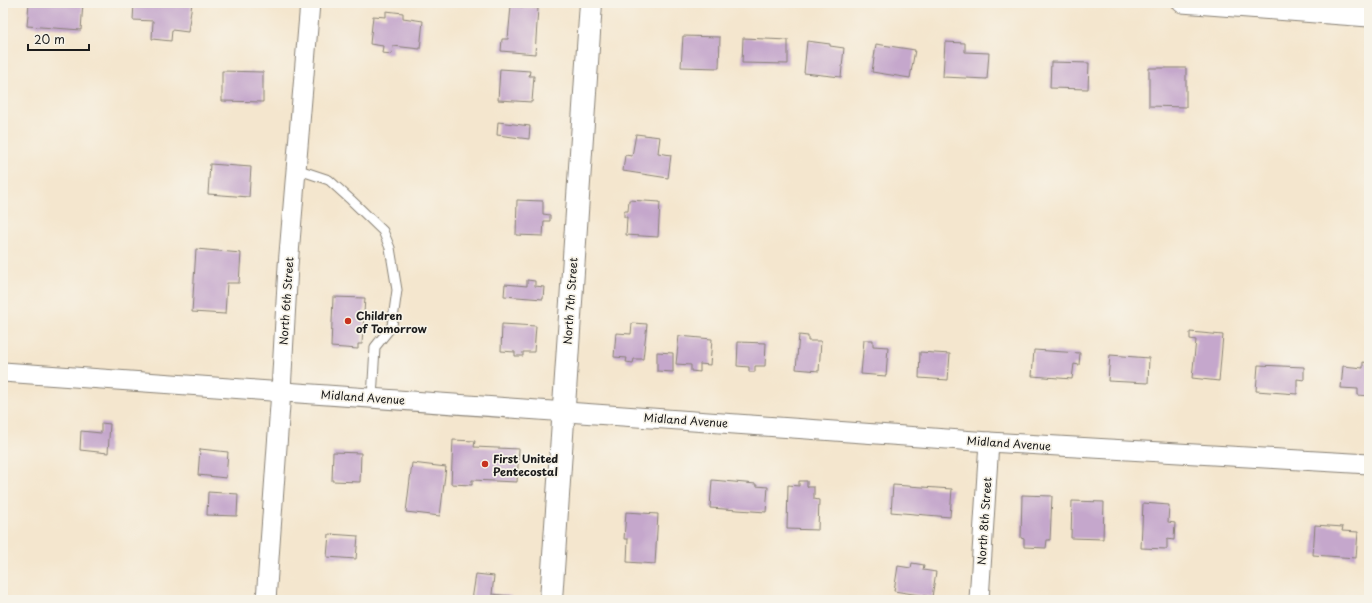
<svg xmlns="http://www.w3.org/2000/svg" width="1372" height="603" font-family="'Playpen Sans',sans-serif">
<rect width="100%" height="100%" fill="#f7f3e8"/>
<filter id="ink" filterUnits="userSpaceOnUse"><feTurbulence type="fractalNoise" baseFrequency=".025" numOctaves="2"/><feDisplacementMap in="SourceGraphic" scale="8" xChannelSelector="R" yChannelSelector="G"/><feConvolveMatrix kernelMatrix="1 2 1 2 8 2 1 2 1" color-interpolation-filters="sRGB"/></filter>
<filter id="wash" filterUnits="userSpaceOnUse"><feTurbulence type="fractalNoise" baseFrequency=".012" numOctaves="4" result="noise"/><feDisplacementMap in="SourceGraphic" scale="16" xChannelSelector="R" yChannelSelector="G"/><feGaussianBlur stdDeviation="0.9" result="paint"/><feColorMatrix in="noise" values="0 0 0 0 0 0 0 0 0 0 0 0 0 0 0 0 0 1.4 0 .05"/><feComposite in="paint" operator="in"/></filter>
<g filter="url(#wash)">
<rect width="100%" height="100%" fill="#f4e6ce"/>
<g id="blocks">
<g fill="#c5a7cc">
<polygon points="29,3 83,3 81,30 27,26"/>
<polygon points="134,3 192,3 188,32 172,30 171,41 152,39 153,21 133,20"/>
<polygon points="511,6 538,8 535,54 501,51 502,39 508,39"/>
<polygon points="386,11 403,13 403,18 423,21 420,49 393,46 392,54 382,53 383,46 370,44 373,16 386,17"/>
<polygon points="683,36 720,37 719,68 681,67"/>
<polygon points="743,38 788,40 788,64 742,63"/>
<polygon points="807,41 830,44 830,46 844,48 841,77 804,73"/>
<polygon points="945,42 965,43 965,52 989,53 987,79 943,77"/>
<polygon points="876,44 915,50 910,78 872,72"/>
<polygon points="1051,62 1089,63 1088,89 1050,88"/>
<polygon points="1149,68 1186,68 1186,107 1149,106"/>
<polygon points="500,69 530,71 529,76 534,76 532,102 498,100"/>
<polygon points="222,71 263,72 263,102 222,101"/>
<polygon points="498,122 530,126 529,139 497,135"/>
<polygon points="636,134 660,137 658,153 671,155 668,178 623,171 625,155 632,156"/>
<polygon points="210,164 251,167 249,197 208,194"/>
<polygon points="517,200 543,201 543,214 550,215 550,221 544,221 543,236 516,235"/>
<polygon points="629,200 660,202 658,237 626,235 627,217 624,217 624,211 628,211"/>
<polygon points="196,249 241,253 239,283 227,283 225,314 192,312"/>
<polygon points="527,280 535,281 535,286 544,287 543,299 504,296 505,284 527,286"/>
<polygon points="333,297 365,298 362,344 358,344 358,349 331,347"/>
<polygon points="632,323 647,324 643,359 634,359 633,363 626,362 627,358 614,357 616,333 631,334"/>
<polygon points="502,324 536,326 534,352 523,352 523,356 515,356 515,352 501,351"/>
<polygon points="1190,332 1223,335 1219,381 1192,378 1196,340 1190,339"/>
<polygon points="799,335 808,336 808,341 821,341 819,371 796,369"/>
<polygon points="679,336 712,339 710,365 700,364 700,372 691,371 691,365 676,364"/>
<polygon points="864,340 873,340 873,346 888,347 886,376 861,374"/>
<polygon points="738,342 766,343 765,366 755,366 755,372 749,372 749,367 737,366"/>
<polygon points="1034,350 1080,353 1079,365 1074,364 1072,379 1032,376"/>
<polygon points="657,352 673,353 673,372 657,371"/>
<polygon points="920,352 950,354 948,380 919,378"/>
<polygon points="1110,355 1149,358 1148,383 1108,381"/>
<polygon points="1363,362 1369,363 1369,396 1358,395 1358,389 1341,388 1343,366 1363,368"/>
<polygon points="1258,365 1304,367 1304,380 1297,379 1297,394 1256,391"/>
<polygon points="101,423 110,424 108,453 80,450 81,431 101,433"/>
<polygon points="453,440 475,441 474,447 519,449 517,482 472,480 472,485 451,484"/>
<polygon points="200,449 228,452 226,478 198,475"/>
<polygon points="333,452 361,453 360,482 332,481"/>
<polygon points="412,463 446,467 440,516 406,512"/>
<polygon points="712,480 756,484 756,486 768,487 766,512 710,508"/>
<polygon points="799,481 807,481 807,487 814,487 814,499 819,500 818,530 787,529 788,485 799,486"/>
<polygon points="893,485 952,489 950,517 891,512"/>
<polygon points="208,492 238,494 237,516 207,515"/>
<polygon points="1022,495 1052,496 1050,540 1047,540 1046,548 1024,547 1024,539 1021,538"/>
<polygon points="1072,501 1104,502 1103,539 1071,538"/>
<polygon points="1143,503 1169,505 1168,522 1175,523 1174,540 1167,539 1167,549 1141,548"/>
<polygon points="626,512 658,514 655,564 627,562 628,539 624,539"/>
<polygon points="1315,525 1343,527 1342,531 1358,532 1356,558 1313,555"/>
<polygon points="329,534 358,536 356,559 327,557"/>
<polygon points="912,563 924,565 923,570 936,572 932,597 894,591 898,566 911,568"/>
<polygon points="476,574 494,576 492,594 511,596 511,600 472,600"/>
</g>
</g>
</g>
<g filter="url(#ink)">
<use href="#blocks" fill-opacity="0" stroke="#888175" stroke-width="1"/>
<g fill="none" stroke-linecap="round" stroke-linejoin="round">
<defs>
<polyline id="lane" points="296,169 329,180 351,200 383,231 390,248 397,290 392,326 375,347 372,398"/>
<g id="street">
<polyline points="1182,3 1369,17"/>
<polyline points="3,372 989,442 1369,464"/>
<polyline points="266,600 281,391 288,266 310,3"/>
<polyline points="979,600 989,442"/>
</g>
<polyline id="secondary" points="551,600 591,3"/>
</defs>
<use href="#lane" stroke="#888175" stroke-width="11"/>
<use href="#street" stroke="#888175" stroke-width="21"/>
<use href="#secondary" stroke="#888175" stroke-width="24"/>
<use href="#lane" stroke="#fff" stroke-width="9"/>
<use href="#street" stroke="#fff" stroke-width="19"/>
<use href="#secondary" stroke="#fff" stroke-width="22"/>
</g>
</g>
<g fill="#c8321e" stroke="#f7f3e8" stroke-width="1.5">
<circle cx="348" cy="321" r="4"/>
<circle cx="485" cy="464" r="4"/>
</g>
<g text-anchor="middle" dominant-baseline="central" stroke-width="3.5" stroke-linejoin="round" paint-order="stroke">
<g font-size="11" fill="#1c1c1c" stroke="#f7f3e8">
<text transform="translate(286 301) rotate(-86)">North 6th Street</text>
<text transform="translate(570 301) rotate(-86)">North 7th Street</text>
<text transform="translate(363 397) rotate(4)">Midland Avenue</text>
<text transform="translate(686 420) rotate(4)">Midland Avenue</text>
<text transform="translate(1009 443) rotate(4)">Midland Avenue</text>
<text transform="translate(984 521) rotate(-86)">North 8th Street</text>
</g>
<g font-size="11" font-weight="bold" fill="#1c1c1c" stroke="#f7f3e8" text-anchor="start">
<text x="356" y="315">Children<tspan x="356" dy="13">of Tomorrow</tspan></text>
<text x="493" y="458">First United<tspan x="493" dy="13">Pentecostal</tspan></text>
</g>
</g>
<rect width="1372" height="603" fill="none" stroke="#f7f3e8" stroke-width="16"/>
<path d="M28 44v6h61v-6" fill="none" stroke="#1c1c1c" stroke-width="2"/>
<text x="34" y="44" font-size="12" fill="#1c1c1c" stroke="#f7f3e8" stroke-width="3" paint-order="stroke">20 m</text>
</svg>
